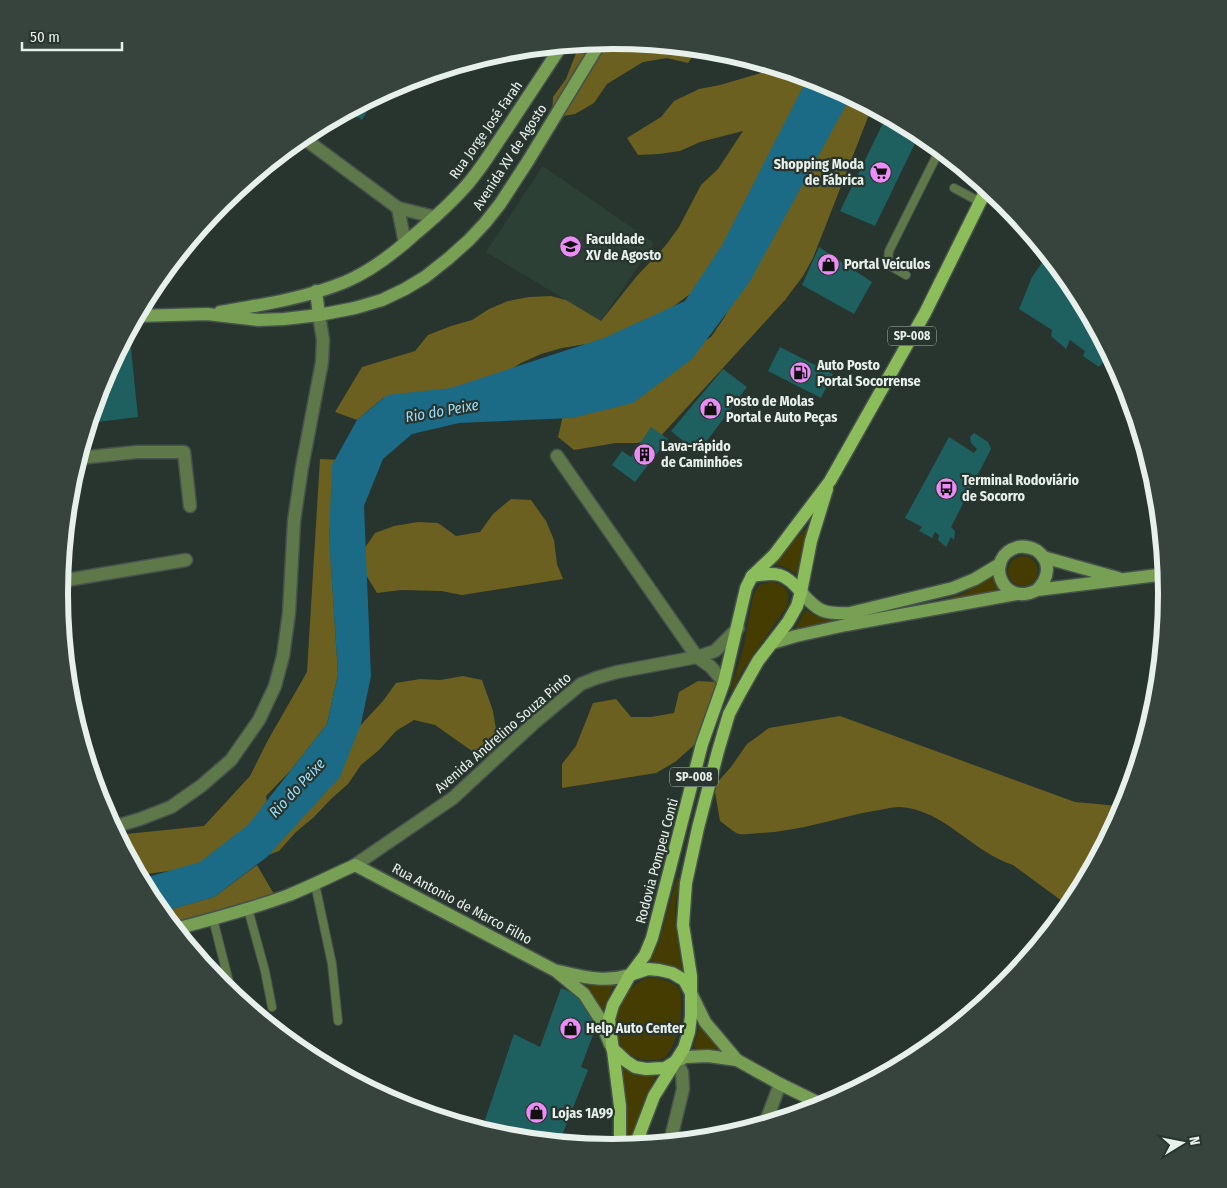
<svg xmlns="http://www.w3.org/2000/svg" width="1227" height="1188" font-family="'Fira Sans Condensed',sans-serif">
<rect width="100%" height="100%" fill="#28342e"/>
<polygon fill="#2c4036" points="543,166 654,243 601,321 486,252"/>
<g fill="#453c02">
<polygon points="808,527 796,574 787,568 772,563"/>
<circle cx="1023" cy="571" r="15"/>
<polygon points="996,573 1003,589 943,600 965,593"/>
<path d="M773,582c15,4 18,11 13,26l-44,63 -10,20 -2,-1 13,-40 10,-54c5,-12 8,-13 20,-14z"/>
<polygon points="805,610 824,619 834,621 795,630"/>
<polygon points="677,878 679,879 675,908 676,927 682,972 663,963 650,961 659,942"/>
<path d="M651,977c11,2 20,4 29,12 3,24 0,49 -15,69 -31,10 -58,-14 -48,-47 2,-6 6,-11 10,-16 7,-10 12,-15 24,-18z"/>
<polygon points="578,984 591,985 614,984 601,1015"/>
<polygon points="701,1023 724,1053 696,1050 694,1045"/>
<polygon points="622,1067 635,1072 656,1075 634,1129 628,1147 624,1147 625,1120"/>
</g>
<g fill="#6b601f">
<polygon points="614,40 698,48 688,63 667,58 643,62 607,84 594,103 575,114 552,118 553,97 566,79 580,43"/>
<polygon points="773,66 826,82 872,107 813,258 803,276 785,300 658,439 637,443 616,443 574,450 558,437 563,415 643,377 711,337 724,318 736,295 702,285 666,312 604,341 562,348 541,354 521,363 485,385 383,398 357,420 335,412 362,367 415,351 428,335 451,326 472,320 489,309 508,301 529,297 551,296 566,300 601,321 636,277 666,245 679,227 701,185 718,169 743,131 700,142 680,151 659,154 638,155 627,138 661,117 674,101 699,89 720,85 761,73"/>
<polygon points="320,459 341,460 329,534 338,674 327,724 291,770 266,796 268,810 208,866 138,875 117,835 204,826 250,776 268,740 307,672"/>
<polygon points="511,499 531,500 546,521 554,540 557,564 563,579 462,595 441,591 401,590 377,593 366,575 362,552 375,533 394,526 418,522 438,523 456,536 480,532 493,514"/>
<polygon points="463,676 482,680 493,711 497,735 493,756 472,751 435,725 414,720 396,731 379,750 361,765 348,784 331,799 314,817 296,832 279,851 260,858 308,782 383,701 396,683 420,679 440,680"/>
<polygon points="698,681 716,682 710,707 709,728 692,747 675,762 656,773 562,788 562,764 576,746 593,703 616,699 631,717 651,717 674,713 679,692"/>
<path d="M840,716l235,86 33,3 17,2 -51,95 -4,5 -57,-42c-41,-13 -69,-56 -114,-58 -8,0 -17,3 -26,4 -37,7 -73,20 -112,22 -5,0 -17,2 -22,1 -5,-1 -14,-10 -19,-13l-6,-35 17,-19 16,-23 22,-16z"/>
<polygon points="257,865 274,894 249,907 171,923 161,912 214,897"/>
</g>
<polygon fill="#1b6a86" points="808,77 826,82 851,96 749,283 692,359 633,403 572,418 459,423 412,434 383,459 364,506 371,676 361,724 340,777 267,857 214,897 162,912 153,902 141,879 200,862 248,825 327,724 338,674 329,539 332,465 357,420 387,395 451,388 604,338 685,301 722,245"/>
<g fill="#1e5f5f">
<polygon points="376,96 362,120 348,111"/>
<polygon points="887,115 920,133 875,226 840,211"/>
<polygon points="819,247 872,282 854,314 802,285"/>
<polygon points="1048,254 1074,286 1113,358 1107,366 1104,361 1099,367 1083,356 1085,351 1070,340 1066,349 1051,336 1052,330 1019,309 1032,277"/>
<polygon points="125,339 130,339 138,417 89,423 102,382"/>
<polygon points="780,347 833,374 821,398 768,371"/>
<polygon points="723,369 747,387 698,453 671,431"/>
<polygon points="651,427 668,439 635,482 612,465 622,451 631,457"/>
<polygon points="974,433 988,442 991,449 951,527 955,531 954,540 951,537 946,547 938,540 939,535 935,532 932,538 919,531 922,527 905,518 949,437 974,453 977,449 971,443 970,437"/>
<polygon points="561,988 579,996 596,1027 581,1067 588,1070 559,1143 523,1139 485,1120 514,1034 540,1047"/>
</g>
<g fill="none" stroke-linecap="round" stroke-linejoin="round">
<defs>
<g id="lane">
<polyline points="964,169 965,170"/>
<polyline points="954,188 980,202"/>
<polyline points="906,275 892,267 888,261 889,251 940,149"/>
<polyline points="315,884 332,964 338,1021"/>
<polyline points="248,909 265,971 272,1007"/>
<polyline points="213,919 232,994"/>
</g>
<g id="street">
<polyline points="302,137 398,208 435,217"/>
<polyline points="398,208 405,243"/>
<polyline points="557,456 697,657 711,667 724,682"/>
<polyline points="79,458 137,452 184,452 190,506"/>
<polyline points="61,581 186,560"/>
<polyline points="113,827 140,819 171,807 201,786 231,760 259,720 275,686 283,656 289,613 294,521 302,467 322,362 323,340 319,315"/>
<polyline points="355,865 453,798 533,724 581,684 596,678 617,672 697,657 715,651 738,628"/>
<polyline points="765,1124 780,1084"/>
<polyline points="670,1142 683,1089 682,1072 676,1061"/>
</g>
<g id="secondary">
<polyline points="316,291 319,315"/>
<path d="M220,312c41,-7 86,-14 125,-30 26,-11 48,-28 69,-47 18,-15 36,-31 52,-49 16,-18 28,-39 42,-59 18,-27 36,-55 54,-82"/>
<polyline points="137,316 207,314 258,320 284,319 319,315 355,308 382,300 405,289 425,277 449,258 469,240 485,223 500,204 528,161 601,41"/>
<polyline points="1043,557 1118,578"/>
<path d="M1037,590c12,-12 15,-29 -1,-40 -6,-3 -12,-4 -18,-3 -35,9 -17,62 19,43l129,-16"/>
<path d="M801,592c17,20 23,22 49,21l103,-25 22,-9 25,-15"/>
<polyline points="772,643 796,636 846,625 1016,594"/>
<path d="M175,929c38,-10 77,-20 114,-34 22,-9 44,-20 66,-30l201,106 28,23 16,25 10,25"/>
<path d="M558,971c27,6 45,12 72,4"/>
<polyline points="691,993 705,1022 737,1060 780,1084 825,1106"/>
<polyline points="676,1061 686,1057 708,1056 737,1060"/>
</g>
<g id="primary">
<path d="M752,576c25,-4 32,-4 49,16"/>
<polyline points="630,975 648,969 659,970 672,973 684,980 691,993"/>
<polyline points="612,1048 626,1061 635,1067 646,1069 665,1068 676,1061"/>
<polyline points="635,1146 654,1096 684,1048 689,1032 691,1016 691,976 683,925 686,883 698,828 718,751 729,714 740,693 758,661 788,622 797,606 801,592 811,541 827,489"/>
<polyline points="620,1147 620,1106 609,1019 613,1005 630,975 645,955 652,938 702,744 724,682 746,588 752,576 774,555 830,481 925,313 987,188"/>
</g>
</defs>
<use href="#lane" stroke="#47524c" stroke-width="10"/>
<use href="#street" stroke="#47524c" stroke-width="15"/>
<use href="#secondary" stroke="#47524c" stroke-width="15"/>
<use href="#primary" stroke="#47524c" stroke-width="15"/>
<use href="#lane" stroke="#5f784a" stroke-width="8"/>
<use href="#street" stroke="#5f784a" stroke-width="12"/>
<use href="#secondary" stroke="#78a054" stroke-width="12"/>
<use href="#primary" stroke="#8bbe5b" stroke-width="12"/>
</g>
<defs>
<symbol id="supermarket-disc" viewBox="-11 -11 22 22"><circle r="9.5" fill="#ed8cf9" stroke="#28342e"/><path d="M-6-5.5h2.5l.6 2H6L4.5 2H-2.5L-4.4-4H-6ZM-1.5 3.2a1.3 1.3 0 1 0 .1 0ZM3 3.2a1.3 1.3 0 1 0 .1 0Z" fill="#111"/></symbol>
<symbol id="university-disc" viewBox="-11 -11 22 22"><circle r="9.5" fill="#ed8cf9" stroke="#28342e"/><path d="M0-5L7-2L0 1L-7-2ZM-4 1L0 2.5L4 1V4Q0 6-4 4Z" fill="#111"/></symbol>
<symbol id="shop-disc" viewBox="-11 -11 22 22"><circle r="9.5" fill="#ed8cf9" stroke="#28342e"/><path d="M-5-2.5h2.3a2.7 3.5 0 0 1 5.4 0H5L5.5 6h-11ZM-1.5-2.5h3a1.5 2.3 0 0 0-3 0Z" fill="#111"/></symbol>
<symbol id="fuel-disc" viewBox="-11 -11 22 22"><circle r="9.5" fill="#ed8cf9" stroke="#28342e"/><path d="M-5.5-6h7V0h2V4h1.3V-2.5L3-4.5l.8-.8L6-3V5H2.5V1h-1V6h-7ZM-4.2-4.7v3.2H.2V-4.7Z" fill="#111"/></symbol>
<symbol id="building-disc" viewBox="-11 -11 22 22"><circle r="9.5" fill="#ed8cf9" stroke="#28342e"/><path d="M-4-6H4V6H1V3H-1V6H-4ZM-2.5-4.3h1.7v1.8h-1.7ZM.8-4.3h1.7v1.8H.8ZM-2.5-1h1.7V.8h-1.7ZM.8-1h1.7V.8H.8Z" fill="#111"/></symbol>
<symbol id="bus-disc" viewBox="-11 -11 22 22"><circle r="9.5" fill="#ed8cf9" stroke="#28342e"/><path d="M-5-6H5V4H4V6H2V4H-2V6H-4V4H-5ZM-3.5-4V0h7V-4ZM-3.5 1.2v1.5H-2V1.2ZM2 1.2v1.5H3.5V1.2Z" fill="#111"/></symbol>
</defs>
<g fill-rule="evenodd">
<use href="#supermarket-disc" x="868" y="160" width="25" height="25"/>
<use href="#university-disc" x="558" y="234" width="25" height="25"/>
<use href="#shop-disc" x="816" y="252" width="25" height="25"/>
<use href="#fuel-disc" x="788" y="360" width="25" height="25"/>
<use href="#shop-disc" x="698" y="396" width="25" height="25"/>
<use href="#building-disc" x="632" y="442" width="25" height="25"/>
<use href="#bus-disc" x="934" y="476" width="25" height="25"/>
<use href="#shop-disc" x="558" y="1016" width="25" height="25"/>
<use href="#shop-disc" x="524" y="1100" width="25" height="25"/>
</g>
<g text-anchor="middle" dominant-baseline="central" stroke-width="4.5" stroke-linejoin="round" paint-order="stroke">
<g fill="#28342e" stroke="#aeb8b2" stroke-width="1">
<rect x="888" y="326.5" width="48" height="19" rx="4"/>
<rect x="670" y="767.5" width="48" height="19" rx="4"/>
</g>
<g font-size="12" font-weight="bold" fill="#e8f0eb">
<text x="912" y="336">SP-008</text>
<text x="694" y="777">SP-008</text>
</g>
<g font-size="14" fill="#e8f0eb" stroke="#28342e">
<text transform="translate(486 130) rotate(-55)">Rua Jorge José Farah</text>
<text transform="translate(510 157) rotate(-57)">Avenida XV de Agosto</text>
<text transform="translate(503 733) rotate(-41)">Avenida Andrelino Souza Pinto</text>
<text transform="translate(657 861) rotate(-75)">Rodovia Pompeu Conti</text>
<text transform="translate(462 904) rotate(28)">Rua Antonio de Marco Filho</text>
</g>
<g font-size="14" font-weight="bold" fill="#e8f0eb" stroke="#28342e" text-anchor="start">
<text x="864" y="164" text-anchor="end">Shopping Moda<tspan x="864" dy="16">de Fábrica</tspan></text>
<text x="586" y="239">Faculdade<tspan x="586" dy="16">XV de Agosto</tspan></text>
<text x="844" y="264">Portal Veículos</text>
<text x="817" y="365">Auto Posto<tspan x="817" dy="16">Portal Socorrense</tspan></text>
<text x="726" y="401">Posto de Molas<tspan x="726" dy="16">Portal e Auto Peças</tspan></text>
<text x="661" y="446">Lava-rápido<tspan x="661" dy="16">de Caminhões</tspan></text>
<text x="962" y="480">Terminal Rodoviário<tspan x="962" dy="16">de Socorro</tspan></text>
<text x="586" y="1028">Help Auto Center</text>
<text x="552" y="1113">Lojas 1A99</text>
</g>
<g font-size="15" font-style="italic" fill="#97ddfb" stroke="#28342e">
<text transform="translate(442 411) rotate(-10)">Rio do Peixe</text>
<text transform="translate(297 788) rotate(-47)">Rio do Peixe</text>
</g>
</g>
<path d="M0 0H1227V1188H0ZM68 594a545 545 0 1 1 1090 0a545 545 0 1 1-1090 0Z" fill="#37433d" fill-rule="evenodd"/>
<path fill="none" stroke="#e8f0eb" stroke-width="6" d="M68 594a545 545 0 1 1 1090 0a545 545 0 1 1-1090 0Z"/>
<g transform="translate(1182 1143) rotate(80)" stroke="#28342e" stroke-width="4" paint-order="stroke">
<path d="M0-4L9 19L0 12L-9 19Z" fill="#e8f0eb"/>
<text y="-8" font-size="14" font-weight="bold" text-anchor="middle" fill="#e8f0eb">N</text>
</g>
<path d="M22 42v8h100v-8" fill="none" stroke="#e8f0eb" stroke-width="2.5"/>
<text x="30" y="42" font-size="15" fill="#e8f0eb" stroke="#28342e" stroke-width="4" paint-order="stroke">50 m</text>
</svg>
